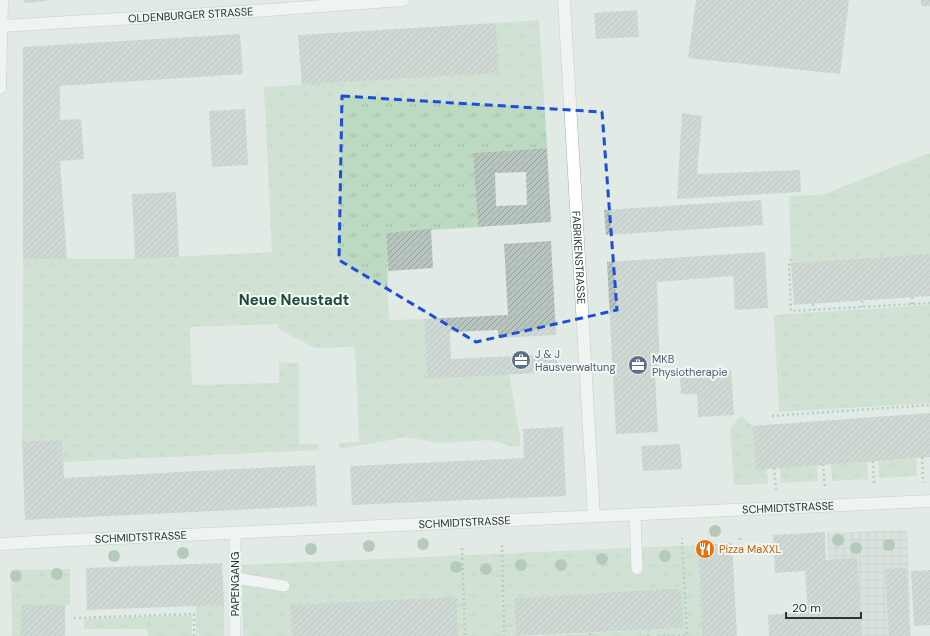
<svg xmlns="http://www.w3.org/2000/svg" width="930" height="636" font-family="'DM Sans',sans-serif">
<defs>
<pattern id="industrial-grid" width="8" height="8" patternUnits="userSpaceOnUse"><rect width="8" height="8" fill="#cfdad4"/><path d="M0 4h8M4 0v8" fill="none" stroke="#b1bcb6"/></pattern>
<pattern id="grass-tufts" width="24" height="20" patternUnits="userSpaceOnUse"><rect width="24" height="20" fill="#bcdac1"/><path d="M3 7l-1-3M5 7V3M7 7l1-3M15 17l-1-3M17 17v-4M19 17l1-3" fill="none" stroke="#a1bca6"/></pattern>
<pattern id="building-hatch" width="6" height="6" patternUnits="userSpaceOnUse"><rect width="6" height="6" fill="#b7c5be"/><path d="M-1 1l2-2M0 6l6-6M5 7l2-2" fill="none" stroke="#94a19b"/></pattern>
</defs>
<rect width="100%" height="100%" fill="#e1eae5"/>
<polygon fill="url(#industrial-grid)" points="907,530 911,636 833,636 827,533"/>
<g fill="url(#grass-tufts)">
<polygon points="539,20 547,148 473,153 478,227 386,233 389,320 424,319 427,379 509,374 520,438 520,446 513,447 491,440 438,443 407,437 340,449 339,443 359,442 355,347 315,348 280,330 277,324 190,327 192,385 279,383 279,362 299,363 299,444 319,444 319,450 63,462 62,440 22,441 23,259 135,259 272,252 264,87 499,73 496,23"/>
<polygon points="927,154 930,154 930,254 791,263 789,196 821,195"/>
<polygon points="930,305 930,403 779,412 774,315"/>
<polygon points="741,416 752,426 756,469 767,469 768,484 734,485 730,428"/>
<polygon points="916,458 917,476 879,478 878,461"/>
<polygon points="867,461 868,479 832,481 831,464"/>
<polygon points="817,465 818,481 781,483 780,468"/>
<polygon points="698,545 702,636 535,636 683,628 681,588 514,598 516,636 458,636 457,598 290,606 292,636 243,636 242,565"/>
<polygon points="70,569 70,605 21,606 21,636 12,636 11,570"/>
<polygon points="224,605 224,636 196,636 196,606"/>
<polygon points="192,615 192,636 148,636 147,629 84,629 84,619"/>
</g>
<g fill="url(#building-hatch)" fill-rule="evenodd">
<polygon points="24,0 46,0 46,1 24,3"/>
<polygon points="696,0 849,0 840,74 688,58"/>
<rect x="921" y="0" width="9" height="6"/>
<polygon points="637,10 639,37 596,39 594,13"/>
<polygon points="496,23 499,73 302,85 298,35"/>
<polygon points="240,34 243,74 60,86 60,120 81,119 84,159 60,161 67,259 23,259 23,47"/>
<polygon points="245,109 248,165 212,167 209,111"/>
<polygon points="682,113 702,116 697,174 800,170 801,192 677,199"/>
<path d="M547,148l4,74 -73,5 -5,-74zM526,172l1,33 -31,1 -1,-33z"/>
<polygon points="176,192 179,257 135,259 132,194"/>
<polygon points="761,200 763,225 606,235 604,210"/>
<polygon points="431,229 433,268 388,271 386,233"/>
<polygon points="551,241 556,335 498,338 498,330 450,332 451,359 557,354 558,372 427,379 424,319 508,315 504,244"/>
<polygon points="765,252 768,308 735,310 733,276 657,282 660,374 655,374 658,432 616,434 607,262"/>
<polygon points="930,254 930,296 794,305 791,263"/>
<polygon points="731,370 734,415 698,417 697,394 681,394 680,373"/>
<polygon points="930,413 930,457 756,470 752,426"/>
<polygon points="563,427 566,496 352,505 350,466 524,458 523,429"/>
<polygon points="62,440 64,478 315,465 317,506 25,520 22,441"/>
<polygon points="680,444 682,469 643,471 641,446"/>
<polygon points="825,532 826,560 857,558 862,636 769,636 768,615 808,612 805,571 775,573 773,535"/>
<polygon points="732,543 737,636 702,636 698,545"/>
<polygon points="222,563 224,605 87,610 86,568"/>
<polygon points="906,568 910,636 889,636 885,569"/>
<polygon points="930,570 930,625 914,626 911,571"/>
<polygon points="681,588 684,628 516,636 514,598"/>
<polygon points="457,597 458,636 292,636 290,605"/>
<rect x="21" y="605" width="44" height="31"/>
</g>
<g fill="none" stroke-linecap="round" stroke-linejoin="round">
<defs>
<g id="lane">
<polyline points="635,514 637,569"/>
<polyline points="235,532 235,636"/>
<polyline points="235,575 242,579 284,586"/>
</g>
<g id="street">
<path id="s1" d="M564,0l30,516"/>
<path id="s2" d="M2,26l253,-15 148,-11"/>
<polyline points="0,88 2,0"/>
<path id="s3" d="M0,544l73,-4 857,-39"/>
</g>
</defs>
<use href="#lane" stroke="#a4b1ab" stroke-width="12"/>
<use href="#street" stroke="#a4b1ab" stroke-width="13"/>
<g stroke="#84ab9b" stroke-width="2.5" stroke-dasharray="2 3" stroke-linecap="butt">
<polyline points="791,259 789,264 791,311 930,303"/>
<polyline points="912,297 912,304"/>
<polyline points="862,301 862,307"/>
<polyline points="813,304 814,310"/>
<polyline points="772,416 930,405"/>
<polyline points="922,457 923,483"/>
<polyline points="873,461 874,484"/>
<polyline points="823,464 825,488"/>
<polyline points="774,468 776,489"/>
<polyline points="740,540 740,535"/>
<polyline points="502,545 504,636"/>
<polyline points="462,548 465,636"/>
<polyline points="74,618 194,614 194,636"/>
<polyline points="590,633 590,636"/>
<polyline points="648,636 648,630"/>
<polyline points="658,636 687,635 682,538"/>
</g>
<use href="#lane" stroke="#fff" stroke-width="11"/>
<use href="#street" stroke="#fff" stroke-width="12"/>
</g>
<g fill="#80a58b">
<circle cx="715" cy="531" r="6"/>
<circle cx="838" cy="540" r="6"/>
<circle cx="423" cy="544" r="6"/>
<circle cx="889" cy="545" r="6"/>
<circle cx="369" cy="546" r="6"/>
<circle cx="856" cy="548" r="6"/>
<circle cx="311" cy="549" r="6"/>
<circle cx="183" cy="553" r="6"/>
<circle cx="114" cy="556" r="6"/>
<circle cx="665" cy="556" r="6"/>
<circle cx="602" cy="559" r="6"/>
<circle cx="521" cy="565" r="6"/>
<circle cx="561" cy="565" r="6"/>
<circle cx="456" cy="567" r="6"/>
<circle cx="486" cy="569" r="6"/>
<circle cx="57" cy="574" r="6"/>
<circle cx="16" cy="576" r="6"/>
</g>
<path d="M0 0H930V636H0ZM342,96l260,16 15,198 -141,32 -137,-82z" fill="#e1eae5" fill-opacity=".55" fill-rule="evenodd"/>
<path fill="none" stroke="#1d4ed8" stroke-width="3" stroke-dasharray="8 5" stroke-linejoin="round" d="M342,96l260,16 15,198 -141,32 -137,-82z"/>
<defs>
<symbol id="office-disc" viewBox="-11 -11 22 22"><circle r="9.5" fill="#5c6f8a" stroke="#f1f7f4"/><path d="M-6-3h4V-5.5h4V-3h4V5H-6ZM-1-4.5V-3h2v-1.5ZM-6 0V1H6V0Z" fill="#fff"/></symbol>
<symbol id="restaurant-disc" viewBox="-11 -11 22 22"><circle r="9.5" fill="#e8710a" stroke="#f1f7f4"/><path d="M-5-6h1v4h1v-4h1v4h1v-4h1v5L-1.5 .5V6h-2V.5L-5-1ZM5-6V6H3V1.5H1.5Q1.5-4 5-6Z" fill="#fff"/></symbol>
</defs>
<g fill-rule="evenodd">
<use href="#office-disc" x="510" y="349" width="22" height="22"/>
<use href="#office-disc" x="627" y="354" width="22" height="22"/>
<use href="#restaurant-disc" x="694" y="538" width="22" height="22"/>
</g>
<g text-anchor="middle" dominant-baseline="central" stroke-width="4" stroke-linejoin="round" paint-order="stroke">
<g font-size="11" fill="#233931" stroke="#f1f7f4">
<text stroke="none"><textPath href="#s2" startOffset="189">OLDENBURGER STRASSE</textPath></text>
<text stroke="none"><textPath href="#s1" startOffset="258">FABRIKENSTRASSE</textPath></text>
<text stroke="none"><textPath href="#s3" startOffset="789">SCHMIDTSTRASSE</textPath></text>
<text stroke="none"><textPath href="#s3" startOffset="465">SCHMIDTSTRASSE</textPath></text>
<text stroke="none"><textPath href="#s3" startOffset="141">SCHMIDTSTRASSE</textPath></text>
<text transform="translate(235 584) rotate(-90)">PAPENGANG</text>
</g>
<g font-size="11" fill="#4e5e75" stroke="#f1f7f4" text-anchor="start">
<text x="535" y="354">J &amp; J<tspan x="535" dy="13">Hausverwaltung</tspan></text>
<text x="652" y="359">MKB<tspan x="652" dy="13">Physiotherapie</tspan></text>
</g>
<g font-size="11" fill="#c56008" stroke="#f1f7f4" text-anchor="start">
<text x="719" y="549">Pizza MaXXL</text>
</g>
<g font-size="15" font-weight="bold" fill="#214a3c" stroke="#f1f7f4">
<text x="294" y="300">Neue Neustadt</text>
</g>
</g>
<path d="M786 612v6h75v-6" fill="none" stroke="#233931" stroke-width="2"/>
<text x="792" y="612" font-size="12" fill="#233931" stroke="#f1f7f4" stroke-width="3" paint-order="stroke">20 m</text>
</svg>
